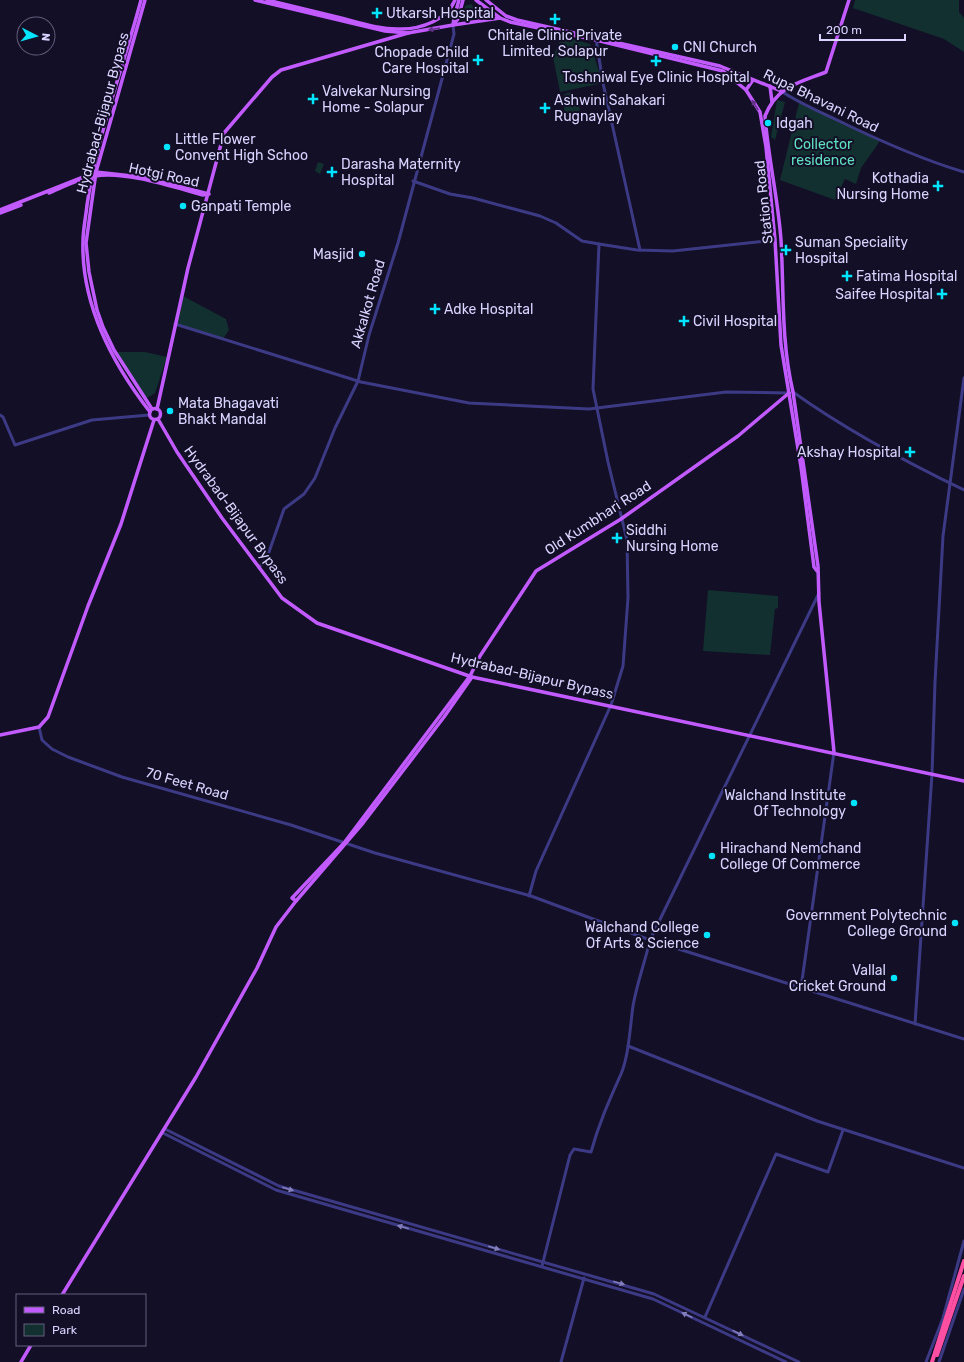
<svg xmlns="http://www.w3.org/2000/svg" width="964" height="1362" font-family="Rubik,sans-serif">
<rect width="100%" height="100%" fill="#130f26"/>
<g fill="#12302f">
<polygon points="855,0 959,0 959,12 964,18 964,52 944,39 853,8"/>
<polygon points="471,4 478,13 477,17 463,19 465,6"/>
<polygon points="562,36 590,44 603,83 560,92 553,57"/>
<path d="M571,92c7,4 10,14 8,21l-10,3 -4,-3 -3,-16 3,-3z"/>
<polygon points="777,100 785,102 775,140 771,137"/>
<polygon points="799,103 880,141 861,168 856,184 845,179 835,200 780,180"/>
<polygon points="318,162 324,164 320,174 315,171"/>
<polygon points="181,295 226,319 229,330 223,339 175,324"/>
<polygon points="115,352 145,352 167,357 155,393 147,398 139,390"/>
<polygon points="708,590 778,596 778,608 775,609 770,655 703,651"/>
</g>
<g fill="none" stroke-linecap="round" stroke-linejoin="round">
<g stroke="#3d3a85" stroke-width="3">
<polyline points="596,39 603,83 640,250"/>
<path d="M781,91c18,12 37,20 56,29 41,20 83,39 127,52"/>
<polyline points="413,181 450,194 473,198 540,216 556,223 582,241 599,244 637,250 673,251 775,240"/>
<polyline points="175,324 361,382 469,403 589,409 726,392 789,393"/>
<path d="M793,392c53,38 113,70 171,98"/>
<polyline points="0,415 3,417 15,445 92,420 149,415"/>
<polyline points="259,568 269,552 284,509 304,494 315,478 335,428 358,381 369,335 398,243 454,34 453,25"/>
<polyline points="39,727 42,740 52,749 68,757 122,777 291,825 375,853 531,896 650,940 964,1039"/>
<polyline points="529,896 536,871 611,705 623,666 628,598 627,540 608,462 593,389 599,244"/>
<polyline points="801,988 834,752"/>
<polyline points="915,1024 932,774 935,682 943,536 964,378"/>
<polyline points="628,1046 817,1121 964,1168"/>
<polyline points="165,1129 279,1186 654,1294 799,1362"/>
<polyline points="163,1133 276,1190 653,1299 786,1362"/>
<path d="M542,1266l28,-111 4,-6 17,3c8,-29 18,-51 30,-78 8,-19 9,-47 12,-68 4,-23 12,-44 17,-66l169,-347"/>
<polyline points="705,1317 776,1154 828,1172 843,1130"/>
<polyline points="561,1362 584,1278"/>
<polyline points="926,1362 943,1318 964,1241"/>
<polyline points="939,1362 964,1289"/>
</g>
<g stroke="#c25bff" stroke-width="3.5">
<path d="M141,0c-18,68 -44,135 -54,205 -1,11 -4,24 -4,36 -2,63 29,122 67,171"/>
<polyline points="145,0 96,172 86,243 89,272 97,310 103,327 114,350 152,409"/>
<polyline points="255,0 385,31 408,33 453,25 458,19 463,0"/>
<path d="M267,0c24,6 49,12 74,18 19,5 40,12 60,11 20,0 46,-9 54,-29"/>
<polyline points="459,0 454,18 453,25 500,18"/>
<polyline points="476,0 500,18 510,22 596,40 723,71 746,90 760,112 766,147 775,240 781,345 801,467 814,567 817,571"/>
<polyline points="486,0 506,16 517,20 720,66 781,91"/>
<polyline points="770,86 772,102"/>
<polyline points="746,90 753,80"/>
<path d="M49,193c14,-6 31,-15 46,-17 31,-5 78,11 108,19l4,-1"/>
<polyline points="0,210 96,172 141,177 209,194"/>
<polyline points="0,213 21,205"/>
<circle cx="155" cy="414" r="5.5"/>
<polyline points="157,409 188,268 224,133 272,77 281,70 408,33"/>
<polyline points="158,419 177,452 222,518 282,598 317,623 472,677 964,781"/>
<polyline points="0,735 39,727 48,717 88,606 121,524 154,420"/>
<path d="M834,752l-15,-150 -1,-36 -25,-174c-12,-51 -9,-101 -12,-152 -3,-42 -13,-83 -16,-124 12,-30 33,-33 61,-44l23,-72"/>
<polyline points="296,901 292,898 344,843 470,676 480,656 536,571 621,519 738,436 789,393"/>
<polyline points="62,1295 196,1077 257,968 276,927 296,901 363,823 444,717 472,677"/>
<polyline points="21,1362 31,1345"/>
</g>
<g stroke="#ff4fa3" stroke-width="4">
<polyline points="937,1355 964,1276"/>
<polyline points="932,1362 964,1261"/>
</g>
</g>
<defs><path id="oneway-solid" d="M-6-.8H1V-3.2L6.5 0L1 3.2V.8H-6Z"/></defs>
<g fill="#623188">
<use href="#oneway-solid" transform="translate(434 29) rotate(170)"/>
<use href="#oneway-solid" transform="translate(755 105) rotate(-122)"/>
</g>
<g fill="#837fbc">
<use href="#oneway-solid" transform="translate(288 1189) rotate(17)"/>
<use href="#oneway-solid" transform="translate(403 1227) rotate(-164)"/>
<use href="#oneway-solid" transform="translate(494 1248) rotate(16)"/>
<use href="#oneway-solid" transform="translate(619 1283) rotate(16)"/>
<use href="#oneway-solid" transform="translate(687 1315) rotate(-154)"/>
<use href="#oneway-solid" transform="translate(738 1333) rotate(26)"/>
</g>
<g fill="#00e5ff" stroke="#130f26" stroke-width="1.5">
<path d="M375 7h4v4h4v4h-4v4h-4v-4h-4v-4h4z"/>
<path d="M553 13h4v4h4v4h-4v4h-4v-4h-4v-4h4z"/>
<circle cx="675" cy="47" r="4"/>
<path d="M476 54h4v4h4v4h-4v4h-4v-4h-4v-4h4z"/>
<path d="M654 55h4v4h4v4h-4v4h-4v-4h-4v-4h4z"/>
<path d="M311 93h4v4h4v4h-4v4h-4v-4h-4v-4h4z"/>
<path d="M543 102h4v4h4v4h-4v4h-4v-4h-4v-4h4z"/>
<circle cx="768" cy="123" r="4"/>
<circle cx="167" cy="147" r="4"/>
<path d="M330 166h4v4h4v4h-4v4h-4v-4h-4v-4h4z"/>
<path d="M936 180h4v4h4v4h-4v4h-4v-4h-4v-4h4z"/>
<circle cx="183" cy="206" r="4"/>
<path d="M784 244h4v4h4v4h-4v4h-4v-4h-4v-4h4z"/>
<circle cx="362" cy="254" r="4"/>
<path d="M845 270h4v4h4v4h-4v4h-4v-4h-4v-4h4z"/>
<path d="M940 288h4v4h4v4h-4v4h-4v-4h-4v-4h4z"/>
<path d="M433 303h4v4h4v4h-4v4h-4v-4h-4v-4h4z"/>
<path d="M682 315h4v4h4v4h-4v4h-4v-4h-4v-4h4z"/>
<circle cx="170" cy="411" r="4"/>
<path d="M908 446h4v4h4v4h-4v4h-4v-4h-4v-4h4z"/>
<path d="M615 532h4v4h4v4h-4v4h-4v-4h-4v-4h4z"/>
<circle cx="854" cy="803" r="4"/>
<circle cx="712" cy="856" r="4"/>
<circle cx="955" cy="923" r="4"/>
<circle cx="707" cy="935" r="4"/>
<circle cx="894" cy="978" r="4"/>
</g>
<g text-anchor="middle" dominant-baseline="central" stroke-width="4" stroke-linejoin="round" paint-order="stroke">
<g font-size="14" fill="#d9d4ff" stroke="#130f26" text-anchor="start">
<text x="386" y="13">Utkarsh Hospital</text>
<text x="555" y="35" text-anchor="middle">Chitale Clinic Private<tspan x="555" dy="16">Limited, Solapur</tspan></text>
<text x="683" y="47">CNI Church</text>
<text x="469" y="52" text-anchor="end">Chopade Child<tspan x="469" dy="16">Care Hospital</tspan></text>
<text x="656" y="77" text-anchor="middle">Toshniwal Eye Clinic Hospital</text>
<text x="322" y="91">Valvekar Nursing<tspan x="322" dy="16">Home - Solapur</tspan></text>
<text x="554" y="100">Ashwini Sahakari<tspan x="554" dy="16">Rugnaylay</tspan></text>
<text x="776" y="123">Idgah</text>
<text x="175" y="139">Little Flower<tspan x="175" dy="16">Convent High Schoo</tspan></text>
<text x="341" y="164">Darasha Maternity<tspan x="341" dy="16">Hospital</tspan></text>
<text x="929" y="178" text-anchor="end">Kothadia<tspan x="929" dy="16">Nursing Home</tspan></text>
<text x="191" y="206">Ganpati Temple</text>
<text x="795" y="242">Suman Speciality<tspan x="795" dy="16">Hospital</tspan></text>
<text x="354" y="254" text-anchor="end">Masjid</text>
<text x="856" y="276">Fatima Hospital</text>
<text x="933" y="294" text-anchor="end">Saifee Hospital</text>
<text x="444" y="309">Adke Hospital</text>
<text x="693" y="321">Civil Hospital</text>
<text x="178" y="403">Mata Bhagavati<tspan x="178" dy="16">Bhakt Mandal</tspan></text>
<text x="901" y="452" text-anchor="end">Akshay Hospital</text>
<text x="626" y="530">Siddhi<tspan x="626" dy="16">Nursing Home</tspan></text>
<text x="846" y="795" text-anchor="end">Walchand Institute<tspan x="846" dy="16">Of Technology</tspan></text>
<text x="720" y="848">Hirachand Nemchand<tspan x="720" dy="16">College Of Commerce</tspan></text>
<text x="947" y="915" text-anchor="end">Government Polytechnic<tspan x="947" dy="16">College Ground</tspan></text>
<text x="699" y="927" text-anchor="end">Walchand College<tspan x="699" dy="16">Of Arts &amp; Science</tspan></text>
<text x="886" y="970" text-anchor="end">Vallal<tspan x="886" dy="16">Cricket Ground</tspan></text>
</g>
<g font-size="14" fill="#d9d4ff" stroke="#130f26">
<text transform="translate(821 101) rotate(26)">Rupa Bhavani Road</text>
<text transform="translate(103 113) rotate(-75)">Hydrabad-Bijapur Bypass</text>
<text transform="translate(164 175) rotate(12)">Hotgi Road</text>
<text transform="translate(764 202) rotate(-96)">Station Road</text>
<text transform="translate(368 304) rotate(-74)">Akkalkot Road</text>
<text transform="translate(236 515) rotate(54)">Hydrabad-Bijapur Bypass</text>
<text transform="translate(598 518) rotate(-33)">Old Kumbhari Road</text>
<text transform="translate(532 676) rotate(13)">Hydrabad-Bijapur Bypass</text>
<text transform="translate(187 784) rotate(16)">70 Feet Road</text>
</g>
<g font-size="14" fill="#5fe0c0" stroke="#130f26">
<text x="823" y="144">Collector<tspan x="823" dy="16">residence</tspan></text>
</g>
</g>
<rect x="16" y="1294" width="130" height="52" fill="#130f26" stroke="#625e7d"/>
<rect x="24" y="1307" width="20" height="6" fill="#c25bff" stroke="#625e7d"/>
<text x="52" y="1314" font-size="12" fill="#d9d4ff">Road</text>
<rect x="24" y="1324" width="20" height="12" fill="#12302f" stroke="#625e7d"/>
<text x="52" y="1334" font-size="12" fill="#d9d4ff">Park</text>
<g transform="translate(36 36) rotate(96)"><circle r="19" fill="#130f26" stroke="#625e7d"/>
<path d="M0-3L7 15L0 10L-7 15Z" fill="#00e5ff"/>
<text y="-6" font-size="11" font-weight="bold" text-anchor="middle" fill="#d9d4ff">N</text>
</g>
<path d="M820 34v6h85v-6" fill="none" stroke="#d9d4ff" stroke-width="2"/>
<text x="826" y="34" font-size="12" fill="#d9d4ff" stroke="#130f26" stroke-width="3" paint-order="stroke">200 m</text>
</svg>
